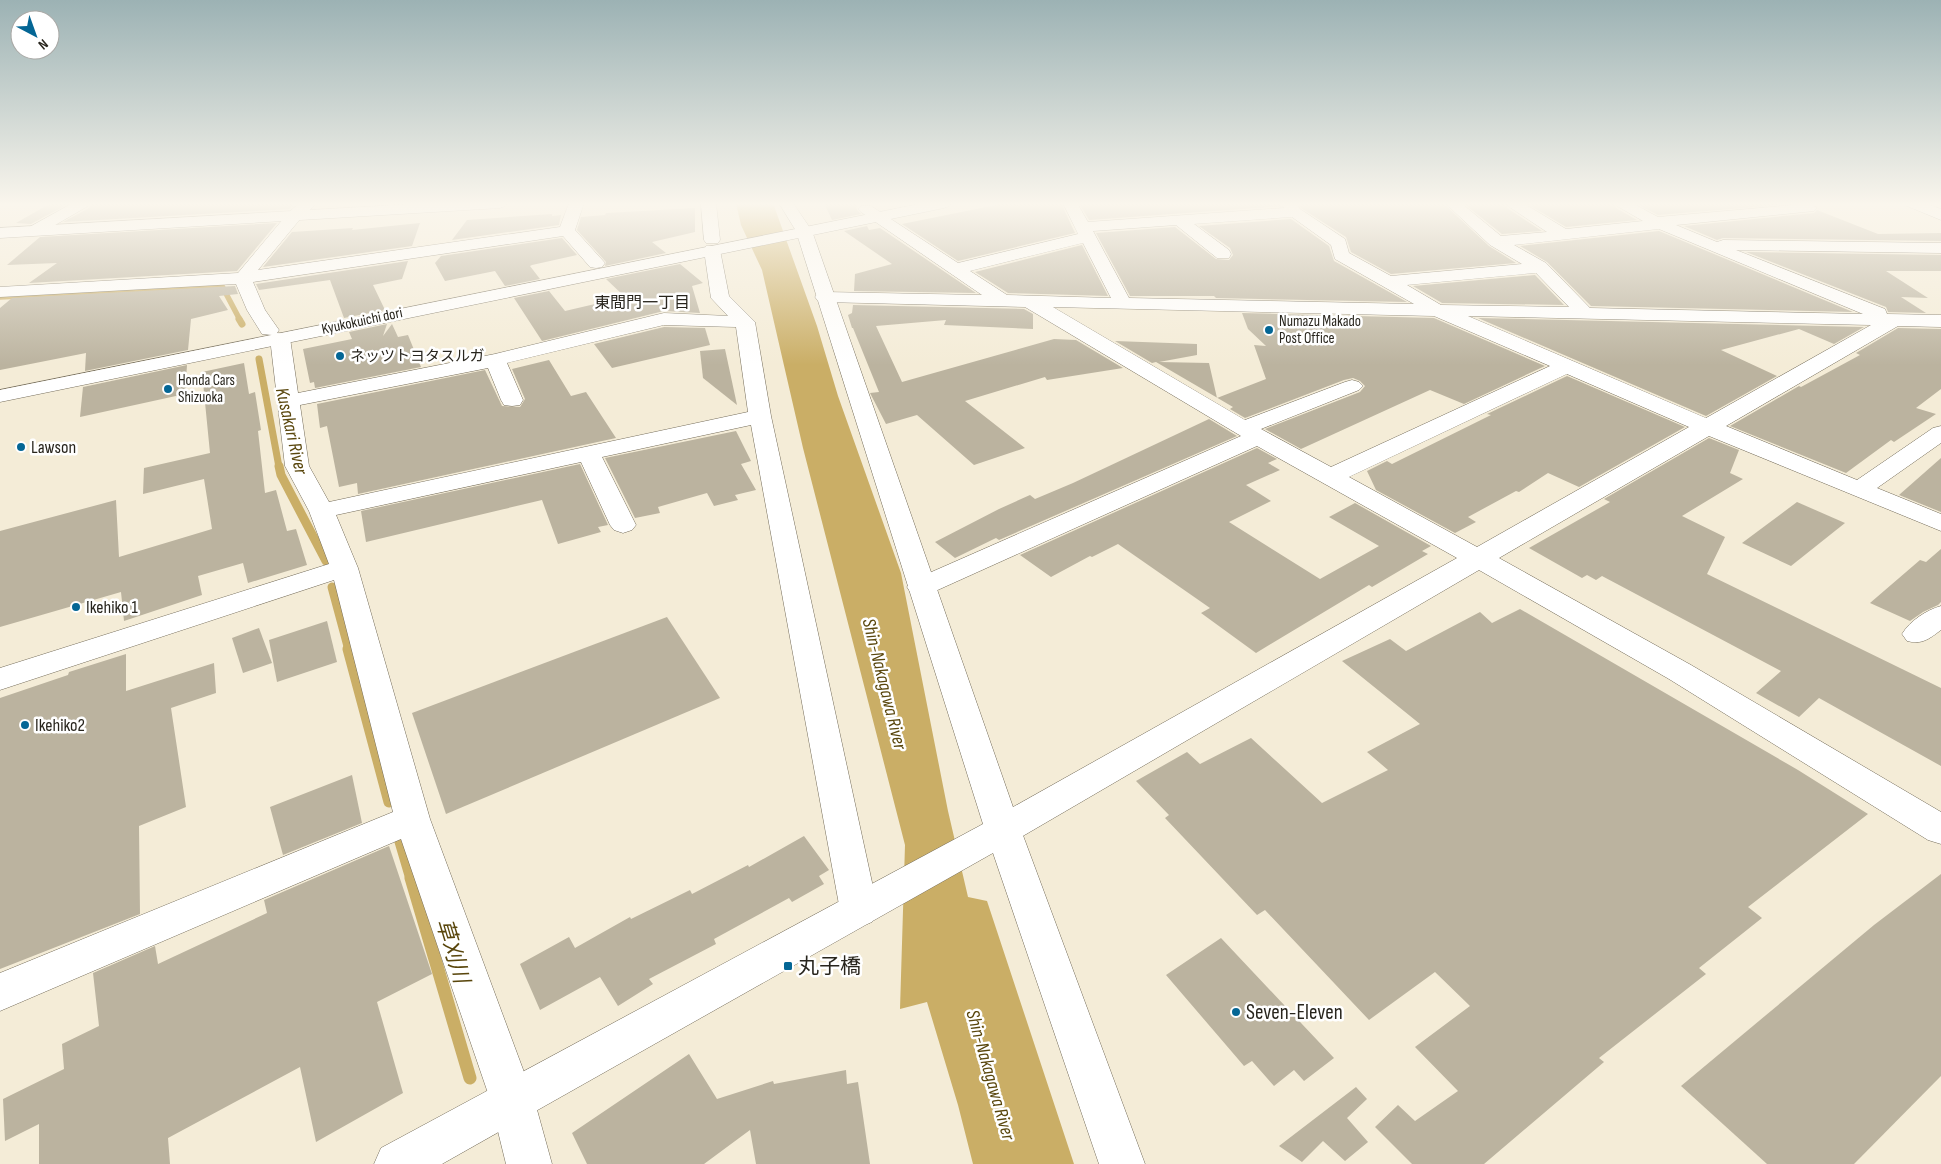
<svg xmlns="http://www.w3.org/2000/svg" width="1941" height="1164" font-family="'Sofia Sans Condensed','Noto Sans JP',sans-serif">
<rect width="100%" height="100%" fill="#f4ecd7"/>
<polygon fill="#caae66" points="736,203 773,203 817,326 838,396 901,573 948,811 968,897 987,901 1074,1164 973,1164 958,1105 927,1002 900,1009 905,845 803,448 762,270 741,225"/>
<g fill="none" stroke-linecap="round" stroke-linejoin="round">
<polyline stroke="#caae66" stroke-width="5.5" points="0,297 222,286 240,320"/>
<g stroke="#caae66" stroke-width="7">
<polyline points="239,319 242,324"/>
<polyline points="259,359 279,467"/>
</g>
<g stroke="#caae66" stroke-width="9">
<polyline points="279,466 281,475 326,561"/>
<polyline points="332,587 349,650"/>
</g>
<g stroke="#caae66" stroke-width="11">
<polyline points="348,649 389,802"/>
<polyline points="398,835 411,879"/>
</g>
<polyline stroke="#caae66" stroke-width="13" points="411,878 470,1078"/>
</g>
<g fill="#bbb39f">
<polygon points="51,203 70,203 31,224 16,223"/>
<polygon points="93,203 296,203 289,209 63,222 89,208"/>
<polygon points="824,203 855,203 857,210 861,214 832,220"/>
<polygon points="1006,203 1061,203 1075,233 958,261 902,224"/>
<polygon points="1079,203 1279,203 1281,206 1089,220"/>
<polygon points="1298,203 1443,203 1489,246 1516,263 1391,274 1351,252 1346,237 1301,208"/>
<polygon points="1463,203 1504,203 1507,208 1542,231 1502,234"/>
<polygon points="1526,203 1613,203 1616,208 1637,220 1566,227"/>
<polygon points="1635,203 1777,203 1777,205 1658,215"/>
<polygon points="695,208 695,232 652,242 666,253 605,266 606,262 577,230 581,217 605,215 606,213"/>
<polygon points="1817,210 1878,234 1941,233 1941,241 1723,238 1717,240 1684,226 1814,213"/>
<polygon points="552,214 552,216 561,215 559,225 452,240 467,220"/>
<polygon points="1291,219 1329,246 1334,261 1407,302 1216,298 1214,296 1130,296 1096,233 1175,227 1216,259 1229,260 1233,255 1230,248 1199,226"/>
<polygon points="277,223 237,271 29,283 57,263 7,265 40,237"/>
<polygon points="420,223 412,246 263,267 292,232 353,228 352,230"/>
<polygon points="867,226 869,230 880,228 976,293 854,291 855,274 892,264 844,231"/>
<polygon points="1659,231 1853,312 1591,306 1547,262 1520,246"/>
<polygon points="562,238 577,255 532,265 530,266 540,279 505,286 495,271 445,281 435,263 441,256"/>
<polygon points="1082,245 1108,296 1008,293 975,272"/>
<polygon points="1746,252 1941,255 1941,271 1886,271 1928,298 1901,297 1926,313 1888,312 1886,307"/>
<polygon points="408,261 402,279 373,285 385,310 344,318 330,280 259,290 256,284"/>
<polygon points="680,264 703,283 692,286 700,313 664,311 542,341 514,298 549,291 565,311 625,297 606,279"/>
<polygon points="1535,275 1564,305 1442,303 1413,286"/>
<polygon points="235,286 238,294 219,296 228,310 191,319 188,350 85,371 86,353 0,370 0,308 12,298"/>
<polygon points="853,305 1024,309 1033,314 1033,329 944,325 946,320 876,326 902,382 1054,339 1076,340 1123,368 1047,380 1045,377 965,401 1025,448 974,465 917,415 886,424 870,393 879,392 853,328 852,328 848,315 852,313"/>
<polygon points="1242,313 1434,318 1545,366 1464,404 1430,390 1301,449 1265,429 1360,392 1365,386 1360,381 1353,378 1344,380 1245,418 1230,409 1233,407 1156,362 1152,363 1115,341 1197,344 1197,355 1159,362 1209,363 1217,398 1266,379 1254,345 1266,346 1248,329"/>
<polygon points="1478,318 1864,327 1834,344 1799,329 1721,350 1777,376 1706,416"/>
<polygon points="387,324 383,336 392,324 398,337 408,335 421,367 315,388 314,382 310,383 303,349 352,339 349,332"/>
<polygon points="664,327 705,328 710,345 612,368 594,344"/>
<polygon points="1898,328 1941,329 1941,389 1916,408 1936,414 1894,442 1891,440 1846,473 1730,426 1799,386 1801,387 1860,355 1856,353"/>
<polygon points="725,349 737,405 703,378 700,351"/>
<polygon points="549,360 571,396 586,392 616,438 358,494 357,483 339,487 327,426 320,428 317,404 485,370 502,406 520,407 525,399 512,369"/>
<polygon points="244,363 249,394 255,392 261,430 258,431 265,493 276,490 287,531 296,529 307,565 248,583 243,563 198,576 202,595 124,621 121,592 0,627 0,531 116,500 119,557 212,529 204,479 143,494 144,468 210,453 202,372"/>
<polygon points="187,365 185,394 80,417 83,387"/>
<polygon points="1567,376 1685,427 1579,487 1548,473 1519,492 1516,491 1468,517 1476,522 1455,533 1376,490 1367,471 1387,461 1392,464 1491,415 1487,414"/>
<polygon points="1209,419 1237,436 999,540 996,538 955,558 935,542 999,509 1030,495 1035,499 1073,483"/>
<polygon points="736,431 751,461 741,464 756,490 735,495 738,500 714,506 707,493 658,507 660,513 635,518 605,458"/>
<polygon points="1709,438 1739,450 1730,473 1743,479 1682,516 1725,537 1707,574 1941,688 1941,766 1819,698 1799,717 1756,693 1781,671 1602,576 1596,580 1587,575 1582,578 1529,548 1610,502 1604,499"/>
<polygon points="1257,448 1277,459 1268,463 1280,470 1246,485 1271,501 1229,522 1320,579 1379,546 1329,517 1355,503 1431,546 1422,551 1428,554 1372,587 1369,585 1256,653 1201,613 1210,608 1118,544 1092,557 1090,556 1051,577 1020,555"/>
<polygon points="1941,458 1941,512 1899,495"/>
<polygon points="580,464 608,525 598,527 601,532 558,544 542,500 366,542 361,511"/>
<polygon points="1797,502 1845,523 1791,566 1742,543"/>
<polygon points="1941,549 1941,602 1938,605 1923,612 1910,621 1870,603 1920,560 1926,562"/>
<polygon points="1520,609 1798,770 1868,814 1748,907 1762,918 1699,968 1706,974 1599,1058 1604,1062 1484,1164 1412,1164 1375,1127 1398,1105 1415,1121 1458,1091 1415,1047 1470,1006 1435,972 1369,1020 1265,910 1257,915 1165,818 1169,815 1136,781 1187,752 1200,764 1251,738 1322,803 1388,770 1367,752 1420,724 1342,661 1390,639 1406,651 1480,612 1492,623"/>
<polygon points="667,617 720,698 446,814 412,713"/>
<polygon points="327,621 337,662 277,682 269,640"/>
<polygon points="259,628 272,663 243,673 232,638"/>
<polygon points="126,654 126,691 214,663 216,693 171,708 186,807 139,826 140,914 0,969 0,698 68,675 69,672"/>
<polygon points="352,775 362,823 283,855 270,807"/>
<polygon points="804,836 829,870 819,876 824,884 792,902 789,898 714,939 716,944 649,979 653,984 618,1006 600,977 540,1010 520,964 569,937 575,948 630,917 631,919 690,890 692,894 748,865 749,867"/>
<polygon points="389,846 432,974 377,1002 403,1093 316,1142 300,1067 168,1138 170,1164 39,1164 39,1124 5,1141 3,1099 64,1069 62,1044 99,1026 93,973 155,946 158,964 267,913 264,900"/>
<polygon points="1941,874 1941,1076 1854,1164 1767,1164 1681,1086 1874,925"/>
<polygon points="1221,938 1334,1058 1304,1081 1294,1070 1274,1086 1252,1061 1244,1066 1166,975"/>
<polygon points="689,1054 717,1099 773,1081 774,1084 846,1070 847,1084 858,1082 870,1164 756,1164 750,1130 704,1164 587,1164 572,1133"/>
<polygon points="1356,1087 1367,1099 1347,1118 1368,1142 1345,1161 1323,1141 1302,1162 1279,1146"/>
</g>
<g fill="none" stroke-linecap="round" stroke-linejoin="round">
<defs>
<g id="minor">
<polygon points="73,203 91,203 88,206 38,235 26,235 24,232 26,229"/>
<path d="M300,203h17l-16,15 -43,52 302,-43 9,-24h15l-9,27 30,33 -3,4 -6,1 -6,-1 -27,-31 -310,46 12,28 14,20 -2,3 10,1 3,4 8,55 197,-39 169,-41 64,3 -17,-18 -7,-48 2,-4h12l2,4 9,46 26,26 16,94 107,494 -6,12 -13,5 -13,-5 -6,-12 -89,-485 -149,32 34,68 -4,5 -9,3 -9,-3 -4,-5 -29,-63 -245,53 22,53 72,251 104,280 18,65h-46l-16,-65 -89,-260 -401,172v-38l393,-161 -59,-232 -334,110v-22l329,-104 -20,-53 -24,-45 -15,-128 2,-3 -10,-1 -15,-24 -11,-26 -236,13v-10l238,-14 51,-61zM664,325l72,2 12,85 -419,90 -20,-36 -9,-61 188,-37 13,32 3,5 8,1 8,-1 3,-5 -16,-37z"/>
<polygon points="701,203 716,203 720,240 718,243 706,243 704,240"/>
<path d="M1063,203h14l11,19 196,-14 -3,-5h15l4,6 45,30 4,14 42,23 131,-12 -32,-19 -45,-42h16l40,33 46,-4 -39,-26 -2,-3h17l43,26 77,-8 -26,-15 -2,-3h17l26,14 135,-12 -1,-2h18l7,5 -3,3 -138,14 41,17 6,-2 218,3v10l-205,-3 149,59 2,5 54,1v12l-43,-1 -172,100 131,54 76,-52 8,-2v17l-64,45 64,26v17l-232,-95 -210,122 192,107 250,147v32l-13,-4 -259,-161 -190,-109 -463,270 -13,4 -13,-4 -5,-10 5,-10 467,-262 -200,-112 -326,147 -10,3 -10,-3 -4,-6 4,-6 330,-145 -216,-129 -201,-5 -6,-1 -3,-4 3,-4 6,-1 158,3 -121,-83 -3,-3 3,-3h10l87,57 120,-29zM1292,217l39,28 4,14 79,45 -285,-6 -36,-67 83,-6 41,33h12l2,-4 -2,-4 -35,-26zM1659,229l204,85 -273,-6 -44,-45 -32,-18zM1083,243l28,55 -104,-3 -37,-24zM1536,273l33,34 -128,-2 -34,-20zM1053,307l381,9 116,50 -219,101 -70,-38 98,-39 4,-4 -4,-4 -7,-2 -7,2 -100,38zM1468,316l403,9 -165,93zM1567,374l122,53 -212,120 -128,-70z"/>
<polygon points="1904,203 1924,203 1941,209 1941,220 1907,206"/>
<path d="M1941,606v24c-12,9 -19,15 -34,11l-5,-7c8,-13 24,-24 39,-28z"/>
</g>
<g id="tertiary">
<polygon points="431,203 508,203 505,206 500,208 0,238 0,228"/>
<polygon points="779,203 793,203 812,231 1021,830 1145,1164 1099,1164 993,853 442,1164 374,1164 381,1148 983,824 796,231"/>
</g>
<polygon id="secondary" points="924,203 952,203 949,206 944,208 0,402 0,390"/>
</defs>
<use href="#minor" stroke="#746c5a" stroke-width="1"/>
<use href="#tertiary" stroke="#746c5a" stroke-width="1"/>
<use href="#secondary" stroke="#746c5a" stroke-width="1"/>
<use href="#minor" fill="#fff" fill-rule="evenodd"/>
<use href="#tertiary" fill="#fff" fill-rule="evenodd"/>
<use href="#secondary" fill="#fff" fill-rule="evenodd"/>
</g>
<linearGradient id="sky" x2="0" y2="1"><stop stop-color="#9cb2b4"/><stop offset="0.56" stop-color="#faf6ed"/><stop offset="1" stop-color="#faf6ed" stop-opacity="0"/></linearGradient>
<rect width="1941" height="365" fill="url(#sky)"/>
<g fill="#046695" stroke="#fff" stroke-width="2">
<circle cx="1269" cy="330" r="5"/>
<circle cx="340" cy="356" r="5"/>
<circle cx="168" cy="389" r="5"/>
<circle cx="21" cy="447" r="5"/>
<circle cx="76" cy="607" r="5"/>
<circle cx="25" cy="725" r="5"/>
<rect x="783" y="961" width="10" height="10" rx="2.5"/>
<circle cx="1236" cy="1012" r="5"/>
</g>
<g text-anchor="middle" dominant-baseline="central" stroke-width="5" stroke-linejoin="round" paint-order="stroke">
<g font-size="15" fill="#28251d" stroke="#fff">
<text transform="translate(362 321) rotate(-12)">Kyukokuichi dori</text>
</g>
<g font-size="15" fill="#28251d" stroke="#fff" text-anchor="start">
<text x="1279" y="321">Numazu Makado<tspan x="1279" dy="17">Post Office</tspan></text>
<text x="350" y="356">ネッツトヨタスルガ</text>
<text x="178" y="380">Honda Cars<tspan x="178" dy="17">Shizuoka</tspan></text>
</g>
<g font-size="16" fill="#28251d" stroke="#fff">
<text x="642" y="303">東間門一丁目</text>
</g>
<g font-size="18" fill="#28251d" stroke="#fff" text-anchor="start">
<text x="31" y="447">Lawson</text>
<text x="86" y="607">Ikehiko 1</text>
<text x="35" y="725">Ikehiko2</text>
</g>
<g font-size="19" font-style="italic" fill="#59460c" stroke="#fff">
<text transform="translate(291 431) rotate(77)">Kusakari River</text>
<text transform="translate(884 684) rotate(76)">Shin-Nakagawa River</text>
<text transform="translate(990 1075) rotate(74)">Shin-Nakagawa River</text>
</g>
<g font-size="21" fill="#28251d" stroke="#fff" text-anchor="start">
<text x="798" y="966">丸子橋</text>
<text x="1246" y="1012">Seven-Eleven</text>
</g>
<g font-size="22" font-style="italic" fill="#59460c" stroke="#fff">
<text transform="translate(452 951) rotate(73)">草刈川</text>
</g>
</g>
<g transform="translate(35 35) rotate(139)"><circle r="24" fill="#ffffff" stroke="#a9a8a5"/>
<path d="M0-4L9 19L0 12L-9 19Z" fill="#046695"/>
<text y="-8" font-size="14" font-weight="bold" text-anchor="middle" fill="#28251d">N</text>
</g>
</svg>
